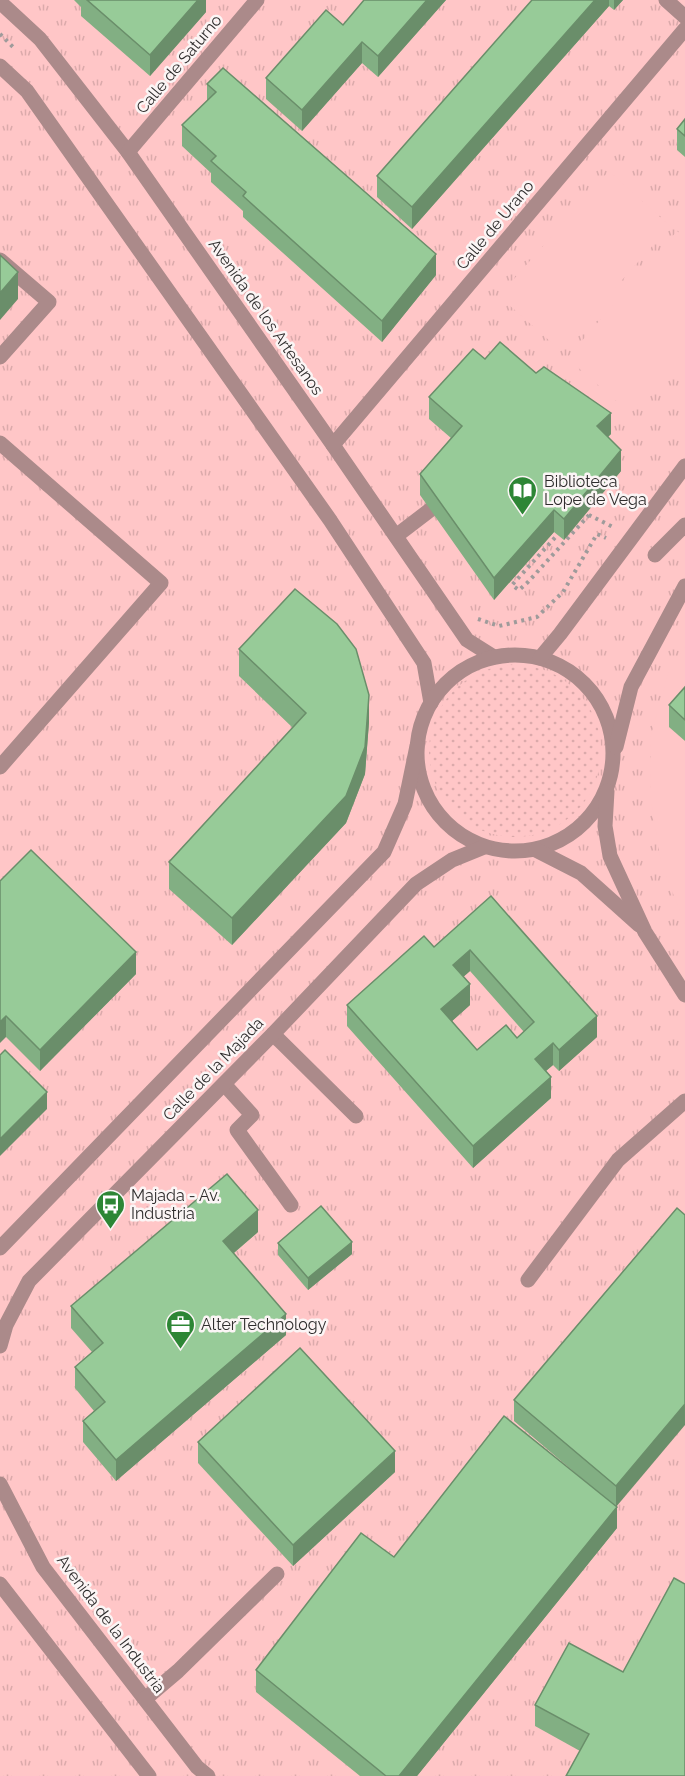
<svg xmlns="http://www.w3.org/2000/svg" width="685" height="1776" font-family="Raleway,sans-serif">
<defs>
<pattern id="grass-tufts" width="24" height="20" patternUnits="userSpaceOnUse" patternTransform="scale(1.5)"><rect width="24" height="20" fill="#ffc6c7"/><path d="M3 7l-1-3M5 7V3M7 7l1-3M15 17l-1-3M17 17v-4M19 17l1-3" fill="none" stroke="#dbaaab"/></pattern>
<pattern id="garden-dots" width="8" height="8" patternUnits="userSpaceOnUse" patternTransform="scale(1.5)"><rect width="8" height="8" fill="#ffc6c7"/><path d="M2 2h.1M6 6h.1" fill="none" stroke="#dbaaab" stroke-width="1.8" stroke-linecap="round"/></pattern>
</defs>
<rect width="100%" height="100%" fill="#ede8e8"/>
<rect fill="url(#grass-tufts)" x="0" y="0" width="685" height="1776"/>
<circle fill="url(#garden-dots)" cx="515" cy="751" r="86"/>
<g fill="#ffc6c7">
<polygon points="609,171 670,226 560,350 499,296"/>
<polygon points="677,231 685,238 685,350 630,413 567,358"/>
<polygon points="685,647 685,924 661,863 650,794 651,735 669,670"/>
</g>
<g fill="none" stroke-linecap="round" stroke-linejoin="round">
<g stroke="#9f9b9b" stroke-width="4" stroke-dasharray="3 4.5" stroke-linecap="butt">
<polyline points="0,34 15,49"/>
<polyline points="583,510 589,515 615,528"/>
<polyline points="560,532 512,585 519,590 528,582 589,515"/>
<polyline points="478,619 499,626 537,617 563,592 597,534 606,538"/>
</g>
<g stroke="#ab8a8a" stroke-width="15">
<polyline points="666,0 685,17"/>
<polyline points="0,2 40,39 128,152 333,445 467,640 494,657"/>
<polyline points="0,66 27,91 330,520 424,663 431,703"/>
<polyline points="128,152 257,0"/>
<polyline points="0,260 49,302 0,357"/>
<polyline points="0,443 161,583 0,767"/>
<polyline points="333,445 685,29"/>
<polyline points="396,536 430,510"/>
<polyline points="655,555 685,525"/>
<circle cx="515" cy="753" r="98"/>
<polyline points="540,658 560,634 685,466"/>
<polyline points="616,747 631,687 685,586"/>
<polyline points="607,791 605,826 610,856 645,932 685,995"/>
<polyline points="536,850 581,873 639,925"/>
<polyline points="273,1034 356,1116"/>
<polyline points="224,1084 252,1115 237,1130 291,1205"/>
<polyline points="0,1248 384,852 405,804 417,746"/>
<polyline points="528,1280 618,1160 685,1101"/>
<polyline points="0,1346 6,1325 29,1281 273,1034 416,884 452,860 484,847"/>
<polyline points="0,1484 43,1567 197,1767 208,1776"/>
<polyline points="0,1584 149,1776"/>
<polyline points="145,1699 178,1671 277,1574"/>
</g>
</g>
<g fill="#82af83" fill-rule="evenodd">
<polygon points="74,0 206,0 206,12 150,76 81,16 81,7"/>
<polygon points="364,0 446,0 378,77 362,63 302,131 266,99 266,78 343,25"/>
<polygon points="532,0 623,0 614,10 609,6 412,229 377,197 377,176"/>
<polygon points="207,84 436,275 382,342 243,217 243,211 211,182 211,173 182,146 182,125 207,101"/>
<polygon points="685,119 685,157 677,150 677,129"/>
<polygon points="485,359 536,373 611,434 608,437 621,471 564,540 554,532 494,600 420,495 420,474 451,438 429,419 429,397"/>
<polygon points="239,649 369,722 365,774 346,823 232,945 169,889 169,862 293,728 239,676"/>
<polygon points="685,687 685,741 669,727 669,705"/>
<polygon points="0,881 136,974 40,1071 6,1037"/>
<path d="M491,896l106,141 -38,34 -6,-6 -7,6 5,27 -78,70 -126,-142v-21l87,-58zM470,971l54,61 -7,6 -40,12 -25,-29 18,-16 -7,-28z"/>
<polygon points="677,1208 616,1507 617,1528 417,1776 360,1776 256,1692 256,1670 394,1557 593,1488 514,1421 514,1400"/>
<polygon points="258,1232 234,1253 286,1335 116,1481 83,1442 83,1421 94,1411 75,1388 75,1367 92,1352 71,1328 71,1306"/>
<polygon points="278,1243 352,1254 308,1290 278,1255"/>
<polygon points="198,1442 395,1472 293,1566 198,1463"/>
<polygon points="623,1672 580,1751 535,1726 535,1705"/>
</g>
<g fill="#6a8e6a">
<polygon points="198,0 206,0 206,12 150,76 150,55"/>
<polygon points="427,0 446,0 378,77 378,56"/>
<polygon points="595,0 609,0 609,6 412,229 412,207"/>
<polygon points="614,0 623,0 614,10"/>
<polygon points="362,42 362,63 302,131 302,110"/>
<polygon points="436,254 436,275 382,342 382,321"/>
<polygon points="18,272 18,299 0,320 0,293"/>
<polygon points="611,413 611,434 597,447 597,426"/>
<polygon points="621,450 621,471 564,540 564,519"/>
<polygon points="554,510 554,532 494,600 494,578"/>
<polygon points="369,695 369,722 365,774 346,823 232,945 232,918"/>
<polygon points="470,950 470,971 453,986 453,965"/>
<polygon points="136,952 136,974 40,1071 40,1050"/>
<polygon points="470,984 470,1005 441,1031 441,1009"/>
<polygon points="6,1016 6,1037 0,1043 0,1022"/>
<polygon points="597,1016 597,1037 559,1071 559,1050"/>
<polygon points="553,1043 553,1065 535,1080 535,1059"/>
<polygon points="551,1077 551,1098 473,1168 473,1146"/>
<polygon points="47,1092 47,1109 0,1156 0,1139"/>
<polygon points="258,1210 258,1232 223,1262 223,1241"/>
<polygon points="352,1242 352,1254 308,1290 308,1278"/>
<polygon points="286,1314 286,1335 116,1481 116,1460"/>
<polygon points="685,1404 685,1425 616,1507 616,1486"/>
<polygon points="395,1451 395,1472 293,1566 293,1545"/>
<polygon points="617,1507 617,1528 417,1776 399,1776"/>
</g>
<g fill="#97cb98" stroke="#6a8e6a" stroke-width="1.5" fill-rule="evenodd">
<polygon points="87,0 198,0 150,55"/>
<polygon points="364,0 427,0 378,56 362,42 302,110 266,78 326,10 343,25"/>
<polygon points="532,0 595,0 412,207 377,176"/>
<polygon points="223,68 436,254 382,321 243,196 246,192 211,161 216,156 182,125 216,92 207,84"/>
<polygon points="685,119 685,136 677,129"/>
<polygon points="0,255 18,272 0,293"/>
<polygon points="500,342 536,373 544,367 611,413 597,426 621,450 564,519 554,510 494,578 420,474 462,426 429,397 473,349 485,359"/>
<polygon points="295,589 337,624 356,649 369,695 365,747 346,796 232,918 169,862 306,713 239,649"/>
<polygon points="685,687 685,720 669,705"/>
<polygon points="31,850 136,952 40,1050 6,1016 0,1022 0,881"/>
<path d="M491,896l106,120 -38,34 -6,-7 -18,16 16,18 -78,69 -126,-141 77,-69 10,11zM470,950l64,72 -17,16 -11,-13 -29,25 -36,-41 29,-25 -17,-19z"/>
<polygon points="5,1050 47,1092 0,1139 0,1055"/>
<polygon points="227,1174 258,1210 223,1241 286,1314 116,1460 83,1421 105,1402 75,1367 103,1343 71,1306"/>
<polygon points="321,1206 352,1242 308,1278 278,1243"/>
<polygon points="677,1208 685,1215 685,1404 616,1486 514,1400"/>
<polygon points="300,1348 395,1451 293,1545 198,1442"/>
<polygon points="504,1416 617,1507 399,1776 386,1776 256,1670 361,1533 394,1557"/>
<polygon points="674,1578 685,1584 685,1776 566,1776 589,1734 535,1705 569,1643 623,1672"/>
</g>
<defs>
<symbol id="library-pin" viewBox="-11 -11 22 30"><path d="M0 17L-7.5 6A9.5 9.5 0 1 1 7.5 6Z" fill="#2d8635" stroke="#fbf5f5"/><path d="M-6-4Q-3-5.5-.7-3.5V5Q-3 3-6 4ZM6-4Q3-5.5 .7-3.5V5Q3 3 6 4Z" fill="#fff"/></symbol>
<symbol id="bus-pin" viewBox="-11 -11 22 30"><path d="M0 17L-7.5 6A9.5 9.5 0 1 1 7.5 6Z" fill="#2d8635" stroke="#fbf5f5"/><path d="M-5-6H5V4H4V6H2V4H-2V6H-4V4H-5ZM-3.5-4V0h7V-4ZM-3.5 1.2v1.5H-2V1.2ZM2 1.2v1.5H3.5V1.2Z" fill="#fff"/></symbol>
<symbol id="office-pin" viewBox="-11 -11 22 30"><path d="M0 17L-7.5 6A9.5 9.5 0 1 1 7.5 6Z" fill="#2d8635" stroke="#fbf5f5"/><path d="M-6-3h4V-5.5h4V-3h4V5H-6ZM-1-4.5V-3h2v-1.5ZM-6 0V1H6V0Z" fill="#fff"/></symbol>
</defs>
<g fill-rule="evenodd">
<use href="#library-pin" x="506" y="474" width="33" height="45"/>
<use href="#bus-pin" x="94" y="1188" width="33" height="45"/>
<use href="#office-pin" x="164" y="1308" width="33" height="45"/>
</g>
<g text-anchor="middle" dominant-baseline="central" stroke-width="5" stroke-linejoin="round" paint-order="stroke">
<g font-size="16" fill="#2f2d2d" stroke="#fbf5f5">
<text transform="translate(179 64) rotate(-50)">Calle de Saturno</text>
<text transform="translate(495 225) rotate(-50)">Calle de Urano</text>
<text transform="translate(266 317) rotate(55)">Avenida de los Artesanos</text>
<text transform="translate(213 1069) rotate(-46)">Calle de la Majada</text>
<text transform="translate(111 1624) rotate(53)">Avenida de la Industria</text>
</g>
<g font-size="16" fill="#2f2d2d" stroke="#fbf5f5" text-anchor="start">
<text x="544" y="481">Biblioteca<tspan x="544" dy="18">Lope de Vega</tspan></text>
<text x="131" y="1195">Majada - Av.<tspan x="131" dy="18">Industria</tspan></text>
<text x="201" y="1324">Alter Technology</text>
</g>
</g>
</svg>
